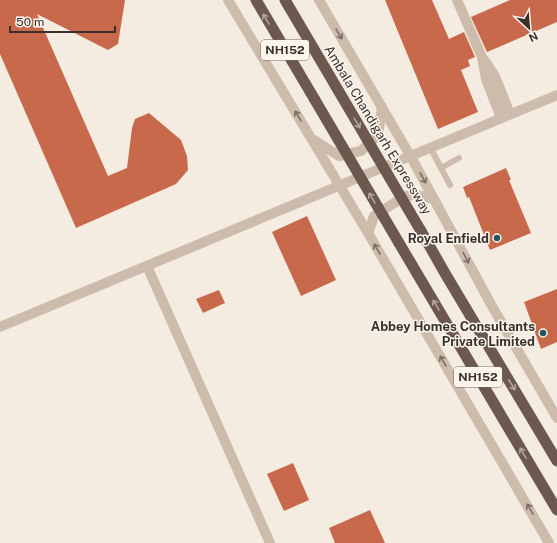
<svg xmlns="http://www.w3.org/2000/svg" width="557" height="543" font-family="'Public Sans',sans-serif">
<rect width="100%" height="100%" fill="#f4ebe1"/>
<g fill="#c8694b">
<polygon points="0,0 125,0 118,44 108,50 37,14 108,176 127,168 132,128 135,119 149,113 181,140 187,156 188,170 176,184 76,228 0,54"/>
<polygon points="385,0 432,0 449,39 464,32 475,57 468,60 470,66 461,70 478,112 438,129"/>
<polygon points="510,0 557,0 557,22 487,52 471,17"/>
<polygon points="506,168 511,180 509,180 531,233 490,250 469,197 467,198 463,187"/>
<polygon points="307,216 336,280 301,296 272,232"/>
<polygon points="557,289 557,342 541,349 524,302"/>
<polygon points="219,290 225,303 203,313 196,299"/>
<polygon points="293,463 309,500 284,511 267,474"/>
<polygon points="370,510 385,543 335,543 329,528"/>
</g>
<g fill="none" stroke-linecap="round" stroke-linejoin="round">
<g stroke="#cdbbac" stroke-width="6">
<polyline points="431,149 450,185"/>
<polyline points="441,168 459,158"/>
</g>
<g stroke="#cdbbac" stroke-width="10">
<polyline points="457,0 482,57 486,79 501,118"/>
<polyline points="485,61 495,76 510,114"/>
<polyline points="147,266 270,543"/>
</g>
<g stroke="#cdbbac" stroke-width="10">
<polyline points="228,0 368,233 549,543"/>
<polyline points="319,0 411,157 493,308 557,418"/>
<polyline points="314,140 339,156 361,151 378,135 382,107"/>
<polyline points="368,233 374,216 405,196 416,195 434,199"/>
<polyline points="0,327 557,95"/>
</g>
<g stroke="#6c584f" stroke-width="11">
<polyline points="256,0 315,100"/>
<polyline points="285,0 338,90"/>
<polyline points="421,231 446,275 557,461"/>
<polyline points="399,243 557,510"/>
</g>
<g stroke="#6c584f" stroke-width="11">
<polyline points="338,90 421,231"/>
<polyline points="315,100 399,243"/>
</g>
</g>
<defs><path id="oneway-shaft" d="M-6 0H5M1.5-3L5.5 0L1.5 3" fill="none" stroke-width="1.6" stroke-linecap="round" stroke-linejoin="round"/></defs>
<g stroke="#b4a69e">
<use href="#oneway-shaft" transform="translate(266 19) rotate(-121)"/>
<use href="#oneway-shaft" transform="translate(357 123) rotate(59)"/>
<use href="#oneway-shaft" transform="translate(372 198) rotate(-121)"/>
<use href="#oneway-shaft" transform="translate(436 305) rotate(-121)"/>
<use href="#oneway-shaft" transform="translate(512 385) rotate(59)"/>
<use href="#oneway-shaft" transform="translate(523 453) rotate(-121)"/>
</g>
<g stroke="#7d6f65">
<use href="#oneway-shaft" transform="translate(339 34) rotate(59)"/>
<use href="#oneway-shaft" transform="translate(298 116) rotate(-121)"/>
<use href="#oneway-shaft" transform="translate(423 178) rotate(61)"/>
<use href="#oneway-shaft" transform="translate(377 249) rotate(-120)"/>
<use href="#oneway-shaft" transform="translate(466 258) rotate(62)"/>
<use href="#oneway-shaft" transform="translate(443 361) rotate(-120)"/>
<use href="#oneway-shaft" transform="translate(530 509) rotate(-120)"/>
</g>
<g fill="#1f5a5e" stroke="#fbf5ee" stroke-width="1.5">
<circle cx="497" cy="238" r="4"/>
<circle cx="543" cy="333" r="4"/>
</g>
<g text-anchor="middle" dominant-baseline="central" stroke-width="3" stroke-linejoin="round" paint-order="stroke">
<g fill="#fbf5ee" stroke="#756b66" stroke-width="1">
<rect x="261" y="40" width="48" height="20" rx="3"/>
<rect x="454" y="367" width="48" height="20" rx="3"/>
</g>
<g font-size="12" font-weight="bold" fill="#3b302b">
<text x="285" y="50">NH152</text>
<text x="478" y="377">NH152</text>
</g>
<g font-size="13" fill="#3b302b" stroke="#fbf5ee">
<text transform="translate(378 130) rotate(59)">Ambala Chandigarh Expressway</text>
</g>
<g font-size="13" font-weight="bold" fill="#3b302b" stroke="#fbf5ee" text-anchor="end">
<text x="489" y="238">Royal Enfield</text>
<text x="535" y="326">Abbey Homes Consultants<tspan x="535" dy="15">Private Limited</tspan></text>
</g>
</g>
<g transform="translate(529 28) rotate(154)" stroke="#fbf5ee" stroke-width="3" paint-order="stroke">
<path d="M0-3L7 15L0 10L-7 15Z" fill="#3b302b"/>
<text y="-6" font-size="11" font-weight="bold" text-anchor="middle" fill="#3b302b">N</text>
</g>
<path d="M10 26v6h105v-6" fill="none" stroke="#3b302b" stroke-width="2"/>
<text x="16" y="26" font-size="12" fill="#3b302b" stroke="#fbf5ee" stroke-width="3" paint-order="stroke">50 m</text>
</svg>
